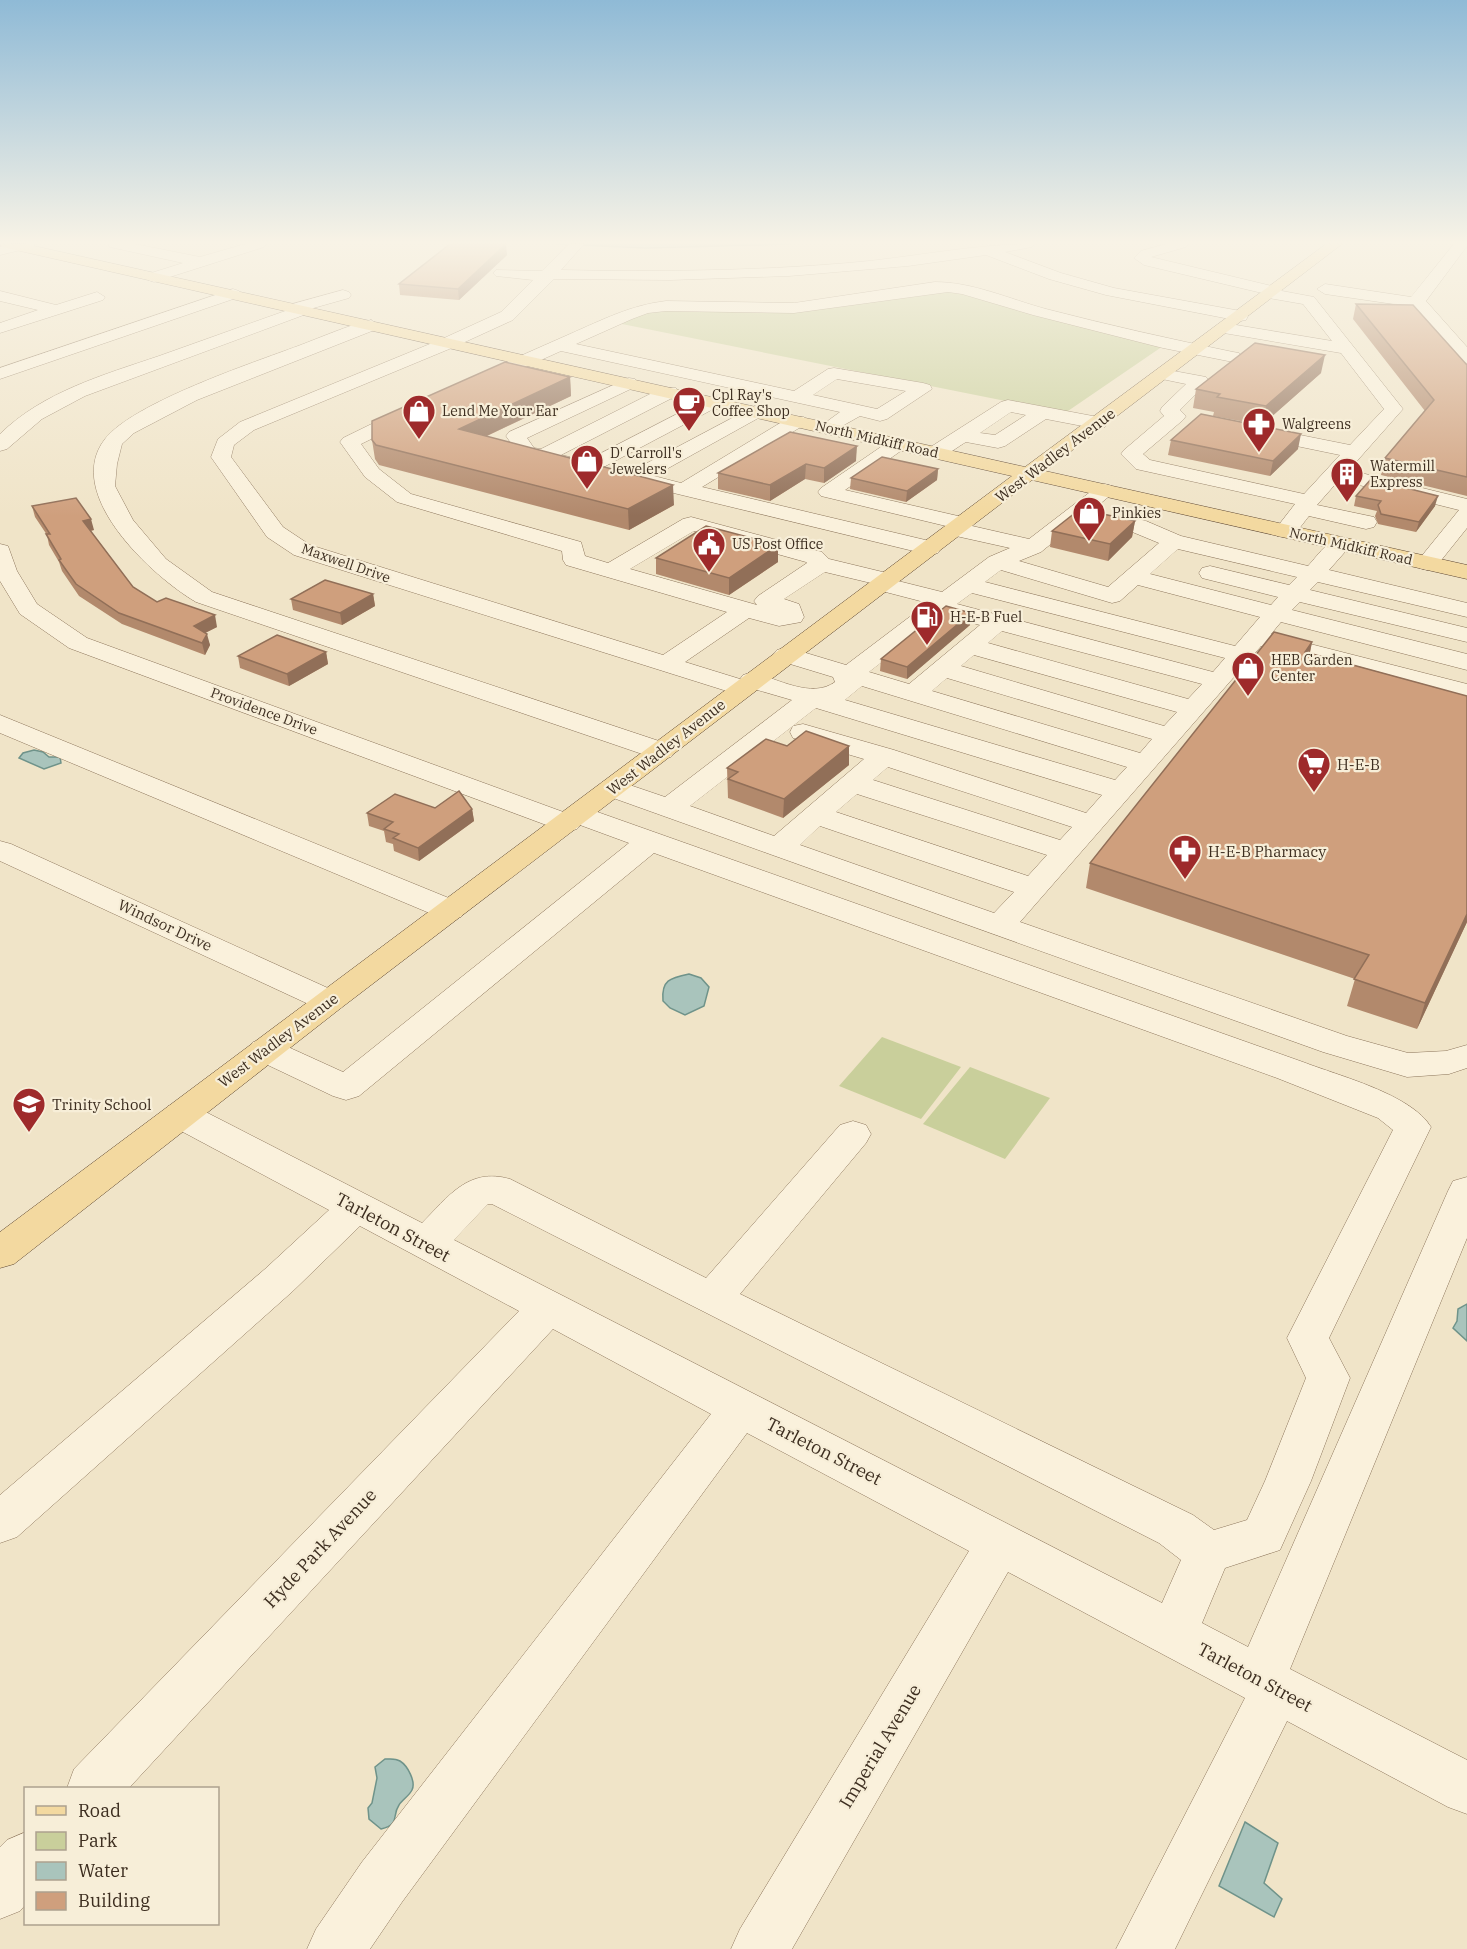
<svg xmlns="http://www.w3.org/2000/svg" width="1467" height="1949" font-family="'IBM Plex Serif',serif">
<rect width="100%" height="100%" fill="#f0e4c8"/>
<g fill="#c9cf9b">
<polygon points="954,284 1166,344 1065,413 612,322 652,304 794,308"/>
<polygon points="882,1037 961,1067 921,1119 839,1086"/>
<polygon points="970,1067 1050,1098 1005,1159 923,1124"/>
</g>
<g fill="#a9c4bc" stroke="#6f938a" stroke-width="1.5">
<polygon points="556,244 791,244 646,248"/>
<polygon points="34,750 43,752 49,757 60,757 61,763 44,769 19,758 23,753"/>
<path d="M689,974l12,4 8,9 -5,19 -19,9 -15,-7 -7,-7c-2,-21 7,-23 26,-27z"/>
<polygon points="1467,1304 1467,1341 1453,1328 1457,1321 1458,1309"/>
<path d="M385,1759c6,0 10,-1 15,2 8,5 16,21 12,29 -3,6 -10,10 -13,15 -8,12 2,19 -18,24l-12,-10 -1,-11 4,-5 5,-25 -2,-11z"/>
<polygon points="1245,1822 1278,1843 1264,1883 1282,1899 1274,1917 1219,1886"/>
</g>
<g fill="none" stroke-linecap="round" stroke-linejoin="round">
<defs>
<g id="minor">
<polygon points="12,244 35,244 33,247 0,255 0,247"/>
<polygon points="108,244 135,244 200,257 245,244 266,244 264,247 154,282 148,280 146,277 148,274 183,263 110,247"/>
<path d="M569,244h15l-23,26c96,2 192,1 287,-7 62,-5 124,-19 186,-19l-2,3 -27,5 56,21 53,15 132,24 2,4 -2,4 -6,1 -134,-26 -57,-16 -63,-24 -78,11 -119,10 -119,4 -116,-1 -41,41 -59,27 -200,83 -20,15 -3,12 52,70 27,18 353,110 64,-43 -161,-47 -3,-5 -1,-9 -165,-49 -32,-25 -25,-35 3,-4 61,-30h14l2,4 -2,4 -57,28 18,25 32,25 170,48 4,14 23,7 75,-44 8,-2 131,35 7,7 66,16 3,6 44,11 47,-35 21,-9 -63,-14 -3,-5 2,-3 -125,-30 -3,-4 3,-4 70,-48h14l3,4 -3,4 -60,42 126,29 3,5 -2,2 57,13 69,-53 7,-2 7,2 3,4 -3,4 -71,58 -22,9 89,26 51,-44 -29,-12 -3,-5 3,-5 8,-2 8,2 35,15 127,30c12,-13 22,-31 41,-27l3,5 -23,26 138,33v14l-149,-35 -8,8 157,38v14l-167,-40 -8,8 175,44v16l-186,-48 -10,12 196,50v16l-206,-54 -241,276 327,114 61,17 38,-2 21,-6v23l-18,6 -42,3 -84,-25 -721,-258 -4,-6 4,-6 10,-3 53,18 127,-97 -38,-11 -3,4 -9,3 -9,-3 -439,-138 -27,-18 -56,-80 7,-18 22,-17 202,-83 59,-27 32,-32 -37,-4 -3,-3 3,-3 46,1zM694,531l112,31 1,1 -49,33 -4,5 3,4 -127,-36zM1178,549l119,28 -8,8 -79,-19 -8,2 -3,5 3,5 76,19 -7,8 -121,-31zM1001,570l111,33 8,-2 18,-16 122,32 -25,29 -250,-64zM825,572l46,11 3,6 54,14 -82,62 -60,-18 -9,3 -4,5 4,5 56,17 2,5c-23,17 -57,-3 -83,-10l-9,3 -3,4 -55,-17 64,-44 30,8 22,-4 3,-5 -5,-13 -15,-5zM972,593l253,65 -12,14 -256,-68zM943,615l37,10 -71,59 -40,-12zM1002,631l200,53 -14,15 -200,-56zM974,655l203,57 -13,14 -203,-60zM947,678l205,61 -12,14 -208,-62zM862,686l265,81 -12,13 -270,-80zM816,708l286,87 -16,18 -192,-63 -91,-26 -10,2 -3,6 3,6 71,21 -90,77 -84,-30zM888,767l184,60 -12,13 -187,-60zM857,794l190,61 -19,21 -192,-64zM820,826l194,66 -20,21 -194,-68z"/>
<path d="M1166,244h22l-2,3 -35,10 129,31 2,3 32,6 89,112 -54,61 118,29v29l-32,40 -8,2 -8,-2 -3,-5 43,-53 -120,-30 -22,25 57,12 3,5 -3,5 -8,2 -57,-13c-10,12 -15,24 -32,20l-3,-5 21,-27 -159,-35 -15,-15 3,-4 40,-34 -4,-5 2,-4 24,-23 -29,-6 -3,-4 3,-4 6,-1 43,8 3,4 -29,29 6,6 -3,4 -40,34 7,6 154,34 36,-39 -92,-19 -3,-4 3,-4 7,-2 95,19 34,-36 -43,-56 -123,-21 -2,-4 2,-4 6,-1 108,18 -29,-37 -40,-7 -1,-4 -118,-28 -10,-7 7,-7z"/>
<polygon points="1454,244 1467,244 1467,246 1426,301 1467,347 1467,363 1461,362 1414,307 1325,294 1317,289 1325,284 1411,297"/>
<path d="M935,282c38,0 74,17 111,27 62,16 124,30 187,43l6,1 3,4 -3,4 -6,1 -70,-14 -130,-33 -71,-21 -14,-2 -154,21 -128,-2 -18,2 -16,6 -56,25 218,47 34,-22 6,-1 89,15 7,2 2,4 -45,30 -7,2 -20,-5 -32,18 -7,-2 -3,-4 22,-16 -279,-61 -80,36h-12l-3,-4 3,-4c33,-15 67,-30 101,-45 32,-14 61,-29 96,-33l128,2zM837,379l69,12 -29,18 -64,-14z"/>
<polygon points="233,289 239,291 241,294 239,297 0,379 0,368"/>
<path d="M343,290l6,2 2,3 -2,3 -39,11 -1,4 -224,83 -43,23 -35,30 -7,2v-17c43,-42 103,-59 159,-78 43,-15 86,-31 129,-46l1,-5z"/>
<polygon points="0,291 56,305 97,292 105,297 103,300 0,333 0,323 38,310 0,301"/>
<path d="M371,320l8,5 -2,4 -180,71 -63,33 -12,11 -5,20 -2,22 18,34 33,39 46,33 459,153 4,6 -4,6 -10,2 -10,-2 -455,-155c-43,-25 -134,-108 -91,-163 28,-36 147,-76 193,-93 24,-9 48,-20 73,-26z"/>
<polygon points="629,378 635,379 638,383 635,387 527,438 534,448 541,449 662,388 676,388 678,392 676,396 561,455 570,457 573,461 570,465 563,467 520,456 506,436 509,432"/>
<polygon points="712,396 719,398 721,402 719,406 596,471 582,471 579,467 582,463"/>
<path d="M1008,400l90,17 7,2 3,4 -3,4 -7,2 -52,-10 -41,27 -7,2 -32,-6c-12,7 -23,18 -37,14l-3,-4 3,-4 72,-46zM1011,412l15,3 -31,20 -15,-2z"/>
<polygon points="755,406 762,408 764,412 762,416 654,476 681,483 790,417 804,417 807,421 804,425 702,487 938,543 941,548 938,553 930,555 624,481 621,477 624,473 632,471"/>
<path d="M0,544l8,2 9,25 20,33 50,34 479,175 3,-4 10,-3 10,3 714,253c36,14 108,32 128,65l-102,211 21,40 -39,103 -31,69 -55,18 -23,55 46,24 200,-456 5,-10 14,-4v61l-177,431 177,91v54l-19,-7 -161,-86 -112,228h-59l129,-251 -237,-126 -216,377h-61l9,-20 229,-378 -222,-118 -345,469 -32,47h-63l9,-20 46,-67 349,-448 -158,-85 -424,459h-62l7,-19 445,-458 -159,-85 -67,65 -276,246 -17,6v-48l265,-226 64,-59 -161,-86 -5,-9 5,-9 13,-3 13,3 228,117c26,-26 46,-56 88,-44l196,99 134,-153 13,-4 13,4 5,9 -5,9 -126,151 453,221 21,15 33,-10 18,-39 41,-103 -19,-40 106,-208 -15,-12 -101,-40 -623,-225 -295,243 -13,4 -13,-4 -80,-38 -5,-8 5,-8 12,-3 12,3 66,30 286,-229 -49,-18 -3,4 -10,3 -10,-3 -488,-181 -49,-34 -20,-33zM488,1204h4l667,339 22,17 -19,43 -708,-363z"/>
<polygon points="0,715 461,903 466,910 461,917 450,919 439,917 0,733"/>
<polygon points="0,841 11,844 341,994 346,1001 341,1008 329,1012 317,1008 0,861"/>
<polygon points="26,1832 26,1904 20,1911 0,1919 0,1847 7,1840"/>
</g>
<polygon id="major" points="0,244 25,244 1025,467 1326,244 1342,244 1045,471 1467,565 1467,579 1032,480 341,1008 14,1264 0,1268 0,1232 1012,476 7,248 2,247"/>
</defs>
<use href="#minor" stroke="#8d765c" stroke-width="1"/>
<use href="#major" stroke="#5b4430" stroke-width="1"/>
<use href="#minor" fill="#faf1dc" fill-rule="evenodd"/>
<use href="#major" fill="#f3d9a0" fill-rule="evenodd"/>
</g>
<g fill="#b2896c">
<polygon points="507,255 459,300 400,295 399,284"/>
<polygon points="1356,304 1467,365 1467,496 1381,475 1385,458 1425,411 1353,319"/>
<polygon points="1321,373 1262,425 1213,416 1214,412 1193,408 1196,389"/>
<polygon points="570,377 571,396 487,436 674,505 629,530 379,465 375,459 372,440"/>
<polygon points="790,432 856,461 824,483 805,479 770,501 718,489 718,473"/>
<polygon points="1171,440 1298,449 1270,476 1168,455"/>
<polygon points="938,469 937,480 906,502 850,489 851,478"/>
<polygon points="1356,496 1435,506 1416,532 1378,524 1375,516 1377,511 1354,506"/>
<polygon points="32,506 94,530 91,531 133,587 157,602 217,627 205,633 210,645 205,655 122,624 79,596 62,571 59,562 49,545 47,535 35,517"/>
<polygon points="1135,521 1132,537 1108,561 1050,547 1052,531"/>
<polygon points="778,545 778,562 729,595 656,574 656,558"/>
<polygon points="373,594 375,606 342,625 293,610 291,599"/>
<polygon points="971,613 970,625 907,679 880,671 881,659"/>
<polygon points="1312,642 1310,653 1467,696 1467,922 1417,1029 1347,1006 1355,979 1086,888 1090,863"/>
<polygon points="326,652 328,664 289,686 240,668 238,656"/>
<polygon points="787,746 849,746 849,765 783,818 728,798 727,768"/>
<polygon points="435,808 472,809 474,821 419,861 394,851 393,844 386,842 384,831 369,826 367,813"/>
</g>
<g fill="#916f58">
<polygon points="506,244 507,255 459,300 458,289"/>
<polygon points="1325,355 1321,373 1262,425 1266,406"/>
<polygon points="570,377 571,396 461,448 459,429"/>
<polygon points="1301,434 1298,449 1270,476 1273,461"/>
<polygon points="857,446 856,461 824,483 824,468"/>
<polygon points="806,464 805,479 770,501 770,485"/>
<polygon points="938,469 937,480 906,502 907,491"/>
<polygon points="673,485 674,505 629,530 628,509"/>
<polygon points="1438,496 1435,506 1416,532 1419,522"/>
<polygon points="91,519 94,530 86,531 83,521"/>
<polygon points="1135,521 1132,537 1108,561 1110,544"/>
<polygon points="778,545 778,562 729,595 729,578"/>
<polygon points="373,594 375,606 342,625 340,613"/>
<polygon points="971,613 970,625 907,679 907,667"/>
<polygon points="215,615 217,627 197,637 194,626"/>
<polygon points="207,634 210,645 205,655 202,643"/>
<polygon points="1312,642 1307,665 1305,652"/>
<polygon points="326,652 328,664 289,686 287,674"/>
<polygon points="849,746 849,765 783,818 784,799"/>
<polygon points="472,809 474,821 419,861 418,848"/>
<polygon points="1467,914 1467,922 1417,1029 1425,1003"/>
</g>
<g fill="#cf9f7d" stroke="#916f58" stroke-width="1.5">
<polygon points="450,244 506,244 458,289 399,284"/>
<polygon points="1356,304 1413,305 1467,365 1467,477 1385,458 1434,400"/>
<polygon points="1255,343 1325,355 1266,406 1217,397 1220,394 1196,389"/>
<polygon points="505,362 570,377 459,429 673,485 628,509 376,445 372,440 372,421"/>
<polygon points="1201,414 1301,434 1273,461 1171,440"/>
<polygon points="790,432 857,446 824,468 806,464 770,485 718,473"/>
<polygon points="882,457 938,469 907,491 851,478"/>
<polygon points="1371,479 1438,496 1419,522 1381,514 1378,505 1381,501 1356,496"/>
<polygon points="76,498 91,519 83,521 133,587 157,602 166,598 215,615 194,626 207,634 202,643 119,613 76,584 59,560 61,559 46,534 50,534 32,506"/>
<polygon points="1080,509 1135,521 1110,544 1052,531"/>
<polygon points="706,526 778,545 729,578 656,558"/>
<polygon points="325,580 373,594 340,613 291,599"/>
<polygon points="946,606 971,613 907,667 881,659"/>
<polygon points="1274,632 1312,642 1305,652 1467,696 1467,914 1425,1003 1354,979 1369,955 1090,863"/>
<polygon points="277,635 326,652 287,674 238,656"/>
<polygon points="806,731 849,746 784,799 728,779 738,772 727,768 766,739 787,746"/>
<polygon points="459,791 472,809 418,848 393,838 399,834 384,829 393,822 367,813 395,794 435,808"/>
</g>
<linearGradient id="sky" x2="0" y2="1"><stop stop-color="#8fbad6"/><stop offset="0.47" stop-color="#f8f3e6"/><stop offset="1" stop-color="#f8f3e6" stop-opacity="0"/></linearGradient>
<rect width="1467" height="516" fill="url(#sky)"/>
<defs>
<symbol id="cafe-pin" viewBox="-11 -11 22 30"><path d="M0 17L-7.5 6A9.5 9.5 0 1 1 7.5 6Z" fill="#9e2a2b" stroke="#f7eed8"/><path d="M-5.5-4.5H6V0H3Q3 3.5 0 3.5H-2.5Q-5.5 3.5-5.5 0ZM3-3.2v2h1.7v-2ZM-6 4.5H4V6H-6Z" fill="#fff"/></symbol>
<symbol id="shop-pin" viewBox="-11 -11 22 30"><path d="M0 17L-7.5 6A9.5 9.5 0 1 1 7.5 6Z" fill="#9e2a2b" stroke="#f7eed8"/><path d="M-5-2.5h2.3a2.7 3.5 0 0 1 5.4 0H5L5.5 6h-11ZM-1.5-2.5h3a1.5 2.3 0 0 0-3 0Z" fill="#fff"/></symbol>
<symbol id="pharmacy-pin" viewBox="-11 -11 22 30"><path d="M0 17L-7.5 6A9.5 9.5 0 1 1 7.5 6Z" fill="#9e2a2b" stroke="#f7eed8"/><path d="M-2-6h4v4h4v4h-4v4h-4v-4h-4v-4h4Z" fill="#fff"/></symbol>
<symbol id="building-pin" viewBox="-11 -11 22 30"><path d="M0 17L-7.5 6A9.5 9.5 0 1 1 7.5 6Z" fill="#9e2a2b" stroke="#f7eed8"/><path d="M-4-6H4V6H1V3H-1V6H-4ZM-2.5-4.3h1.7v1.8h-1.7ZM.8-4.3h1.7v1.8H.8ZM-2.5-1h1.7V.8h-1.7ZM.8-1h1.7V.8H.8Z" fill="#fff"/></symbol>
<symbol id="civic-pin" viewBox="-11 -11 22 30"><path d="M0 17L-7.5 6A9.5 9.5 0 1 1 7.5 6Z" fill="#9e2a2b" stroke="#f7eed8"/><path d="M-.6-6.5H3V-4.5H.6V-3L4-1V1h2V6H-6V1h2V-1L-.6-3ZM-1.2 2.5V6h2.4V2.5Z" fill="#fff"/></symbol>
<symbol id="fuel-pin" viewBox="-11 -11 22 30"><path d="M0 17L-7.5 6A9.5 9.5 0 1 1 7.5 6Z" fill="#9e2a2b" stroke="#f7eed8"/><path d="M-5.5-6h7V0h2V4h1.3V-2.5L3-4.5l.8-.8L6-3V5H2.5V1h-1V6h-7ZM-4.2-4.7v3.2H.2V-4.7Z" fill="#fff"/></symbol>
<symbol id="supermarket-pin" viewBox="-11 -11 22 30"><path d="M0 17L-7.5 6A9.5 9.5 0 1 1 7.5 6Z" fill="#9e2a2b" stroke="#f7eed8"/><path d="M-6-5.5h2.5l.6 2H6L4.5 2H-2.5L-4.4-4H-6ZM-1.5 3.2a1.3 1.3 0 1 0 .1 0ZM3 3.2a1.3 1.3 0 1 0 .1 0Z" fill="#fff"/></symbol>
<symbol id="school-pin" viewBox="-11 -11 22 30"><path d="M0 17L-7.5 6A9.5 9.5 0 1 1 7.5 6Z" fill="#9e2a2b" stroke="#f7eed8"/><path d="M0-5L7-2L0 1L-7-2ZM-4 1L0 2.5L4 1V4Q0 6-4 4Z" fill="#fff"/></symbol>
</defs>
<g fill-rule="evenodd">
<use href="#cafe-pin" x="670" y="384" width="38" height="52"/>
<use href="#shop-pin" x="400" y="392" width="38" height="52"/>
<use href="#pharmacy-pin" x="1240" y="405" width="38" height="52"/>
<use href="#shop-pin" x="568" y="442" width="38" height="52"/>
<use href="#building-pin" x="1328" y="455" width="38" height="52"/>
<use href="#shop-pin" x="1070" y="494" width="38" height="52"/>
<use href="#civic-pin" x="690" y="525" width="38" height="52"/>
<use href="#fuel-pin" x="908" y="598" width="38" height="52"/>
<use href="#shop-pin" x="1229" y="649" width="38" height="52"/>
<use href="#supermarket-pin" x="1295" y="745" width="38" height="52"/>
<use href="#pharmacy-pin" x="1166" y="832" width="38" height="52"/>
<use href="#school-pin" x="10" y="1085" width="38" height="52"/>
</g>
<g text-anchor="middle" dominant-baseline="central" stroke-width="4.5" stroke-linejoin="round" paint-order="stroke">
<g font-size="14" fill="#3d2e20" stroke="#f7eed8" text-anchor="start">
<text x="712" y="395">Cpl Ray's<tspan x="712" dy="16">Coffee Shop</tspan></text>
<text x="442" y="411">Lend Me Your Ear</text>
<text x="1282" y="424">Walgreens</text>
<text x="610" y="453">D' Carroll's<tspan x="610" dy="16">Jewelers</tspan></text>
<text x="1370" y="466">Watermill<tspan x="1370" dy="16">Express</tspan></text>
<text x="1112" y="513">Pinkies</text>
<text x="732" y="544">US Post Office</text>
<text x="950" y="617">H-E-B Fuel</text>
<text x="1271" y="660">HEB Garden<tspan x="1271" dy="16">Center</tspan></text>
</g>
<g font-size="14" fill="#3d2e20" stroke="#f7eed8">
<text transform="translate(877 439) rotate(13)">North Midkiff Road</text>
<text transform="translate(1351 546) rotate(13)">North Midkiff Road</text>
<text transform="translate(346 563) rotate(19)">Maxwell Drive</text>
<text transform="translate(264 711) rotate(20)">Providence Drive</text>
</g>
<g font-size="15" fill="#3d2e20" stroke="#f7eed8">
<text transform="translate(1055 455) rotate(-37)">West Wadley Avenue</text>
<text transform="translate(666 747) rotate(-38)">West Wadley Avenue</text>
<text transform="translate(165 925) rotate(25)">Windsor Drive</text>
<text transform="translate(278 1040) rotate(-37)">West Wadley Avenue</text>
</g>
<g font-size="15" fill="#3d2e20" stroke="#f7eed8" text-anchor="start">
<text x="1337" y="764">H-E-B</text>
<text x="1208" y="851">H-E-B Pharmacy</text>
<text x="52" y="1104">Trinity School</text>
</g>
<g font-size="18" fill="#3d2e20" stroke="#f7eed8">
<text transform="translate(393 1227) rotate(28)">Tarleton Street</text>
<text transform="translate(824 1451) rotate(27)">Tarleton Street</text>
<text transform="translate(320 1548) rotate(-47)">Hyde Park Avenue</text>
<text transform="translate(1255 1677) rotate(28)">Tarleton Street</text>
<text transform="translate(880 1746) rotate(-59)">Imperial Avenue</text>
</g>
</g>
<rect x="24" y="1787" width="195" height="138" fill="#f7eed8" stroke="#ada18e" stroke-width="1.5"/>
<rect x="36" y="1806" width="30" height="9" fill="#f3d9a0" stroke="#ada18e" stroke-width="1.5"/>
<text x="78" y="1817" font-size="18" fill="#3d2e20">Road</text>
<rect x="36" y="1832" width="30" height="18" fill="#c9cf9b" stroke="#ada18e" stroke-width="1.5"/>
<text x="78" y="1847" font-size="18" fill="#3d2e20">Park</text>
<rect x="36" y="1862" width="30" height="18" fill="#a9c4bc" stroke="#ada18e" stroke-width="1.5"/>
<text x="78" y="1877" font-size="18" fill="#3d2e20">Water</text>
<rect x="36" y="1892" width="30" height="18" fill="#cf9f7d" stroke="#ada18e" stroke-width="1.5"/>
<text x="78" y="1907" font-size="18" fill="#3d2e20">Building</text>
</svg>
